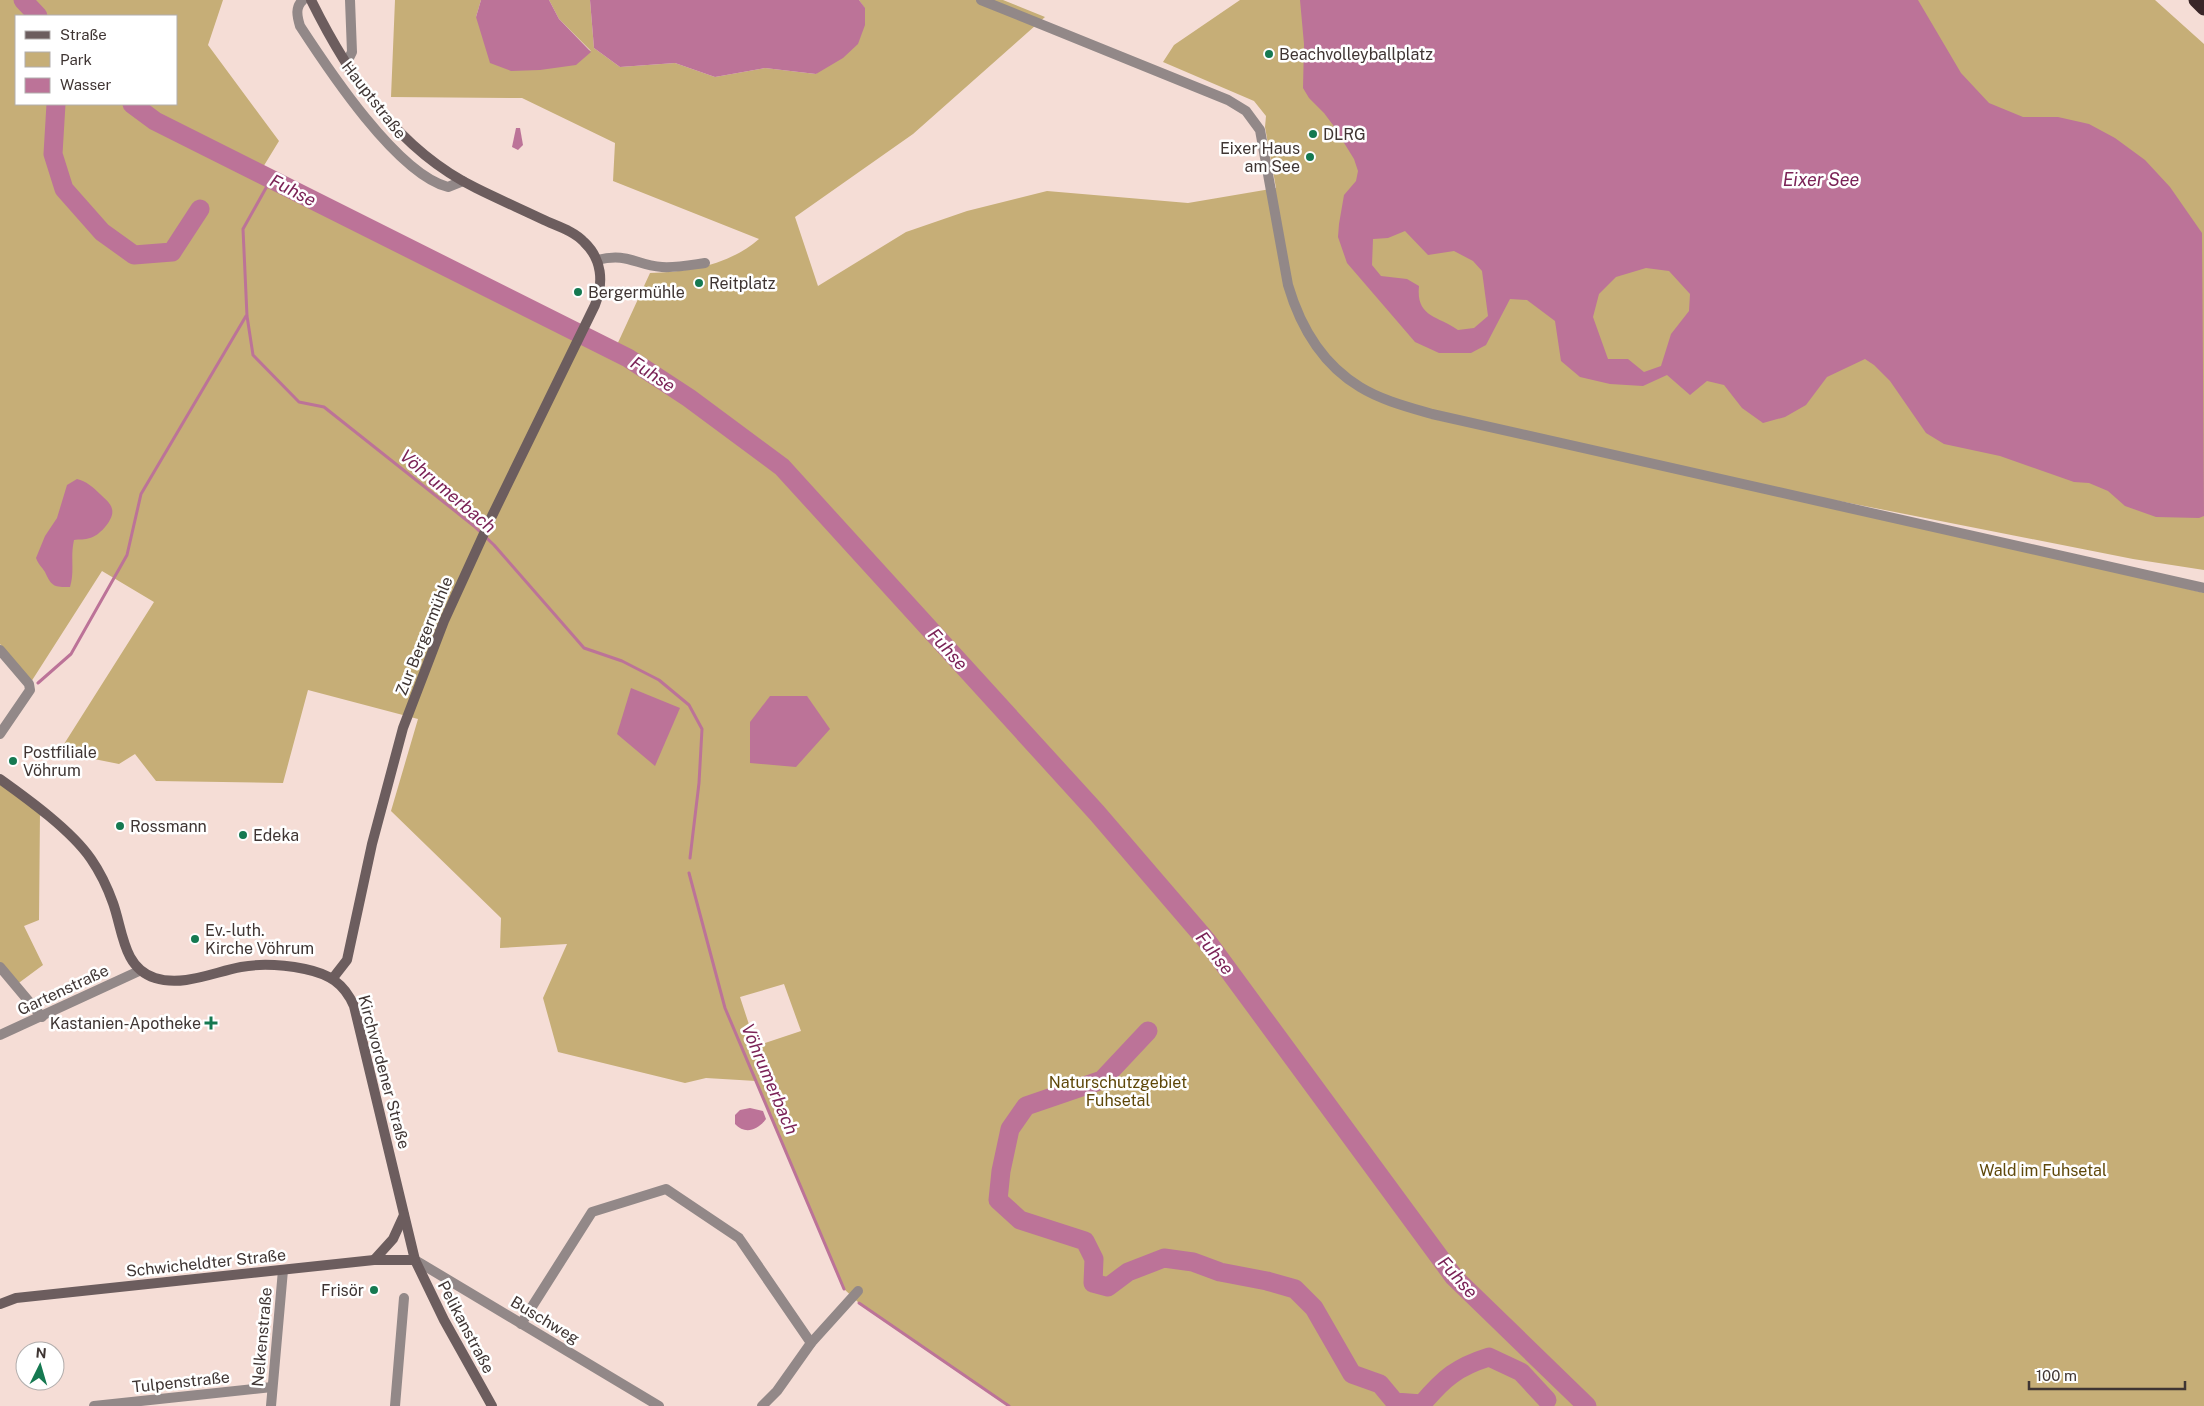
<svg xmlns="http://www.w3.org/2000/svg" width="2204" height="1406" font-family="'Public Sans',sans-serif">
<rect width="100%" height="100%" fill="#f5ddd6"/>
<g fill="#c6ae77" fill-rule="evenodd">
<path d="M0,0h223l-15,45 71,96 -22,36 397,200 131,97 5,-2 -6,-7 -125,-94 -43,-24 34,-74c39,-1 79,-8 109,-34l-146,-58 2,-38 -93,-45 -131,-1 4,-97h86l-5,17 115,34 -32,-32 -10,-19h41l4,48 26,19 55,-4 40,14 50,-9 51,6 49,-65 -6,-9h144l42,17 -132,117 -118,83 23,69 88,-54 61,-21 80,-20 141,12 88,-15 -11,-61 1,-11 -12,-15 -91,-39 11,-17 66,-45h915l49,44v526l-71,-11 -299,-59 370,93v813h-1195l-150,-103 -15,-14 -88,-208 -50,-3 -21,5 -127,-31 -15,-54 24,-54 -67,4 1,-30 -110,-107 27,-92 -110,-29 -25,93 -127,-2 -21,-27 -16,10 -60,-12 95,-150 -52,-31 -71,111 -31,-38zM16,16h160v88h-160zM784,984l17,47 -45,15 -16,-49z"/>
<polygon points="0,779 40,811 39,920 24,926 43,965 16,985 0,967"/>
</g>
<g fill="#bc7398" fill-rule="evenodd">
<polygon points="481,0 549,0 559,19 591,52 576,65 540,70 511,71 490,63 476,17"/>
<polygon points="590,0 859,0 865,8 865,25 858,44 843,58 816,74 765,68 715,77 675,63 620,67 594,48"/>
<path d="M1300,0h618l43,73 28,30 34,14h35l31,7 26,14 30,22 25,27 32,46 2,283 -5,2 -43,-1 -31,-11 -17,-15 -19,-8 -15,-1 -74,-26 -56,-12 -18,-11 -36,-52 -16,-16 -9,-6 -38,18 -21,28 -21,12 -22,6 -21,-15 -18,-23 -17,-4 -17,14 -23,-20 -24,11 -33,-2 -30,-7 -19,-16 -6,-40 -28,-21 -17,-1 -24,46 -15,8h-32l-24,-11 -68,-79 -9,-26 1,-13 5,-29 12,-14 2,-10 -4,-12 -21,-34 -9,-12 -15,-15 -6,-10 1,-44zM1405,231l23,24 26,-4 19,10 9,10 6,45 -14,12 -16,2c-22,-15 -42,-13 -39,-44l-12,-7 -26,-3 -9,-11 1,-26 15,-1zM1646,268l23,3 21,23 -1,17 -18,23 -10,32 -17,6 -16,-13h-20l-15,-42 6,-23 17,-17z"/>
<polygon points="516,128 520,128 523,145 518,150 512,147"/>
<path d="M77,479c9,2 16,8 23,15 4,4 11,9 12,15 3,10 -13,27 -22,29 -5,2 -11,1 -16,2 -4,18 1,30 -4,47 -16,0 -18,0 -25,-15 -3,-5 -7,-8 -9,-14l9,-22 12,-18 10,-33z"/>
<polygon points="631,688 680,708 655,766 617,734"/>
<polygon points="770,696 807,696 830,729 796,767 750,763 750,722"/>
<path d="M750,1108l13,3 3,8c-8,11 -21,16 -31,5v-9l5,-5z"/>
</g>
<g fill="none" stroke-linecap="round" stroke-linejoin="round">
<g stroke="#bc7398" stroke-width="3">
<polyline points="271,179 243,229 247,316 253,355 299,402 324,407 474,526 494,545 584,648 622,661 659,680 689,705 702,729 699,783 690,858"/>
<polyline points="38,683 71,654 127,555 141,494 246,316"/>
<polyline points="689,873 725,1008 844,1289"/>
<polyline points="859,1303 1009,1406"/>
</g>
<g stroke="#bc7398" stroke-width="19">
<polyline points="23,0 38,16"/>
<polyline points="56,104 53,154 64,189 102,232 134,255 172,252 200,209"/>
<polyline points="132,104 155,121 628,358 689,398 782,467 1097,813 1207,941 1454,1277 1587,1406"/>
<path d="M1148,1031l-46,49 -76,26 -16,23 -9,42 -3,29 22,20 65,21 9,18 -1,24 15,4 20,-15 36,-14 29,4 27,10 47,9 28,8 19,19 38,66 28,10 15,18 27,2c22,-26 35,-37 67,-47l32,15 26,28"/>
</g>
<g stroke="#928888" stroke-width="10">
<path d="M303,0c-8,7 -6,16 -3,26 28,43 97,148 148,161l15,-6"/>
<path d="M981,0l247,100 18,11 14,19 28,155c12,41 34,79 72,102 21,13 48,20 72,27l772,174"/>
<polyline points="346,64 352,52 350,0"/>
<path d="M597,260c31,-8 38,5 65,7 14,1 29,-2 43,-4"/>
<polyline points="0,650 29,684 30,690 0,734"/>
<polyline points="0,967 42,1017"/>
<polyline points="0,1035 139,971"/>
<polyline points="415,1260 659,1406"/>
<polyline points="521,1324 592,1212 666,1189 739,1238 811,1343 777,1391 762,1406"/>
<polyline points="811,1343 858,1291"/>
<polyline points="94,1406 272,1387"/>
<polyline points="271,1406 283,1270"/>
<polyline points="395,1406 404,1298"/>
</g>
<g stroke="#6c5d5e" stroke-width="10">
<path d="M311,0c37,75 87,150 165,188 22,11 45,21 68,32 13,6 30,11 40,22 18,17 20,40 11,63l-103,211 -48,105 -41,107 -31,116 -25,116 -14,18"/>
<path d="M0,779c28,20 72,52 91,80 9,13 17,30 22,44 10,28 10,65 42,75 28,9 59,-6 86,-11 21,-4 43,-2 64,2 24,5 39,14 49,37l61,254 29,60 48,86"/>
<polyline points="374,1260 393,1239 404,1215"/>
<polyline points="0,1304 16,1298 374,1260 415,1260"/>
</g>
<polyline stroke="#392628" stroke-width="15" points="2196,0 2204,8"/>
</g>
<g fill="#157951" stroke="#fff" stroke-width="2">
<circle cx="1269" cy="54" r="5"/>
<circle cx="1313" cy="134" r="5"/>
<circle cx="1310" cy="157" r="5"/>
<circle cx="699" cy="283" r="5"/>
<circle cx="578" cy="292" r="5"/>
<circle cx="13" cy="761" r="5"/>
<circle cx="120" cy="826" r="5"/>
<circle cx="243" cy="835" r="5"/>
<circle cx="195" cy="939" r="5"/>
<path d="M208.5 1015.5h5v5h5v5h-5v5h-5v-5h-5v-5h5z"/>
<circle cx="374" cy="1290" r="5"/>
</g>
<g text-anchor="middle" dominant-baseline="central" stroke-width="5" stroke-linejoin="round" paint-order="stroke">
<g font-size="16" fill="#3f3533" stroke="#fff" text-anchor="start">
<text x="1279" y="54">Beachvolleyballplatz</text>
<text x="1323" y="134">DLRG</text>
<text x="1300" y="148" text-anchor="end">Eixer Haus<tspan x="1300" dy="18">am See</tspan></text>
<text x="709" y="283">Reitplatz</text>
<text x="588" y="292">Bergermühle</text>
<text x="23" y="752">Postfiliale<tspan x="23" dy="18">Vöhrum</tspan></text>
<text x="130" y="826">Rossmann</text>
<text x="253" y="835">Edeka</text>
<text x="205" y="930">Ev.-luth.<tspan x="205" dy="18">Kirche Vöhrum</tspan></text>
<text x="201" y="1023" text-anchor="end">Kastanien-Apotheke</text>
<text x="364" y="1290" text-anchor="end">Frisör</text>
</g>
<g font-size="16" fill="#3f3533" stroke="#fff">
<text transform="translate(374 100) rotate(52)">Hauptstraße</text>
<text transform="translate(424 636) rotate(-68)">Zur Bergermühle</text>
<text transform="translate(63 990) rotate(-25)">Gartenstraße</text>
<text transform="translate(384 1072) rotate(75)">Kirchvordener Straße</text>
<text transform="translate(206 1263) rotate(-6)">Schwicheldter Straße</text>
<text transform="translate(545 1320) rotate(31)">Buschweg</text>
<text transform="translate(466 1327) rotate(62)">Pelikanstraße</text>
<text transform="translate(262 1337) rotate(-85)">Nelkenstraße</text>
<text transform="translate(181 1382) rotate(-6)">Tulpenstraße</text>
</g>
<g font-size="16" fill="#5e4709" stroke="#fff">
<text x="1118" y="1082">Naturschutzgebiet<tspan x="1118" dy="18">Fuhsetal</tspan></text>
<text x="2043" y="1170">Wald im Fuhsetal</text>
</g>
<g font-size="18" font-style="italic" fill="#7b2357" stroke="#fff">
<text x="1821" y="179">Eixer See</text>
<text transform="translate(293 190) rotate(27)">Fuhse</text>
<text transform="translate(653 374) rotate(33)">Fuhse</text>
<text transform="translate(448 491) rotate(40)">Vöhrumerbach</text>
<text transform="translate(948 649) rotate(48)">Fuhse</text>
<text transform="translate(1215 953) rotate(52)">Fuhse</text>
<text transform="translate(770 1079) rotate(67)">Vöhrumerbach</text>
<text transform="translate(1458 1277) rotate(48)">Fuhse</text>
</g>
</g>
<rect x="15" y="15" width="162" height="90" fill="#ffffff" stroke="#b2aead"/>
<rect x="25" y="31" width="25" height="8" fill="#6c5d5e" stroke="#b2aead"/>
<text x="60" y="40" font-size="15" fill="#3f3533">Straße</text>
<rect x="25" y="52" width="25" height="15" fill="#c6ae77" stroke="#b2aead"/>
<text x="60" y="65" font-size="15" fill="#3f3533">Park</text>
<rect x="25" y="78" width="25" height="15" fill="#bc7398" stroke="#b2aead"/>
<text x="60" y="90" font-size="15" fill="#3f3533">Wasser</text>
<g transform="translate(40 1366) rotate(5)"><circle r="24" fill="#ffffff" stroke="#b2aead"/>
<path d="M0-4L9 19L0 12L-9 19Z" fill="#157951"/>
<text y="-8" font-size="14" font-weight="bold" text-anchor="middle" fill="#3f3533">N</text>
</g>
<path d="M2029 1381v8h156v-8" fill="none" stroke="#3f3533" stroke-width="2.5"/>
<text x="2036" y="1381" font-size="15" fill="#3f3533" stroke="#ffffff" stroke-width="4" paint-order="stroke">100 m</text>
</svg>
